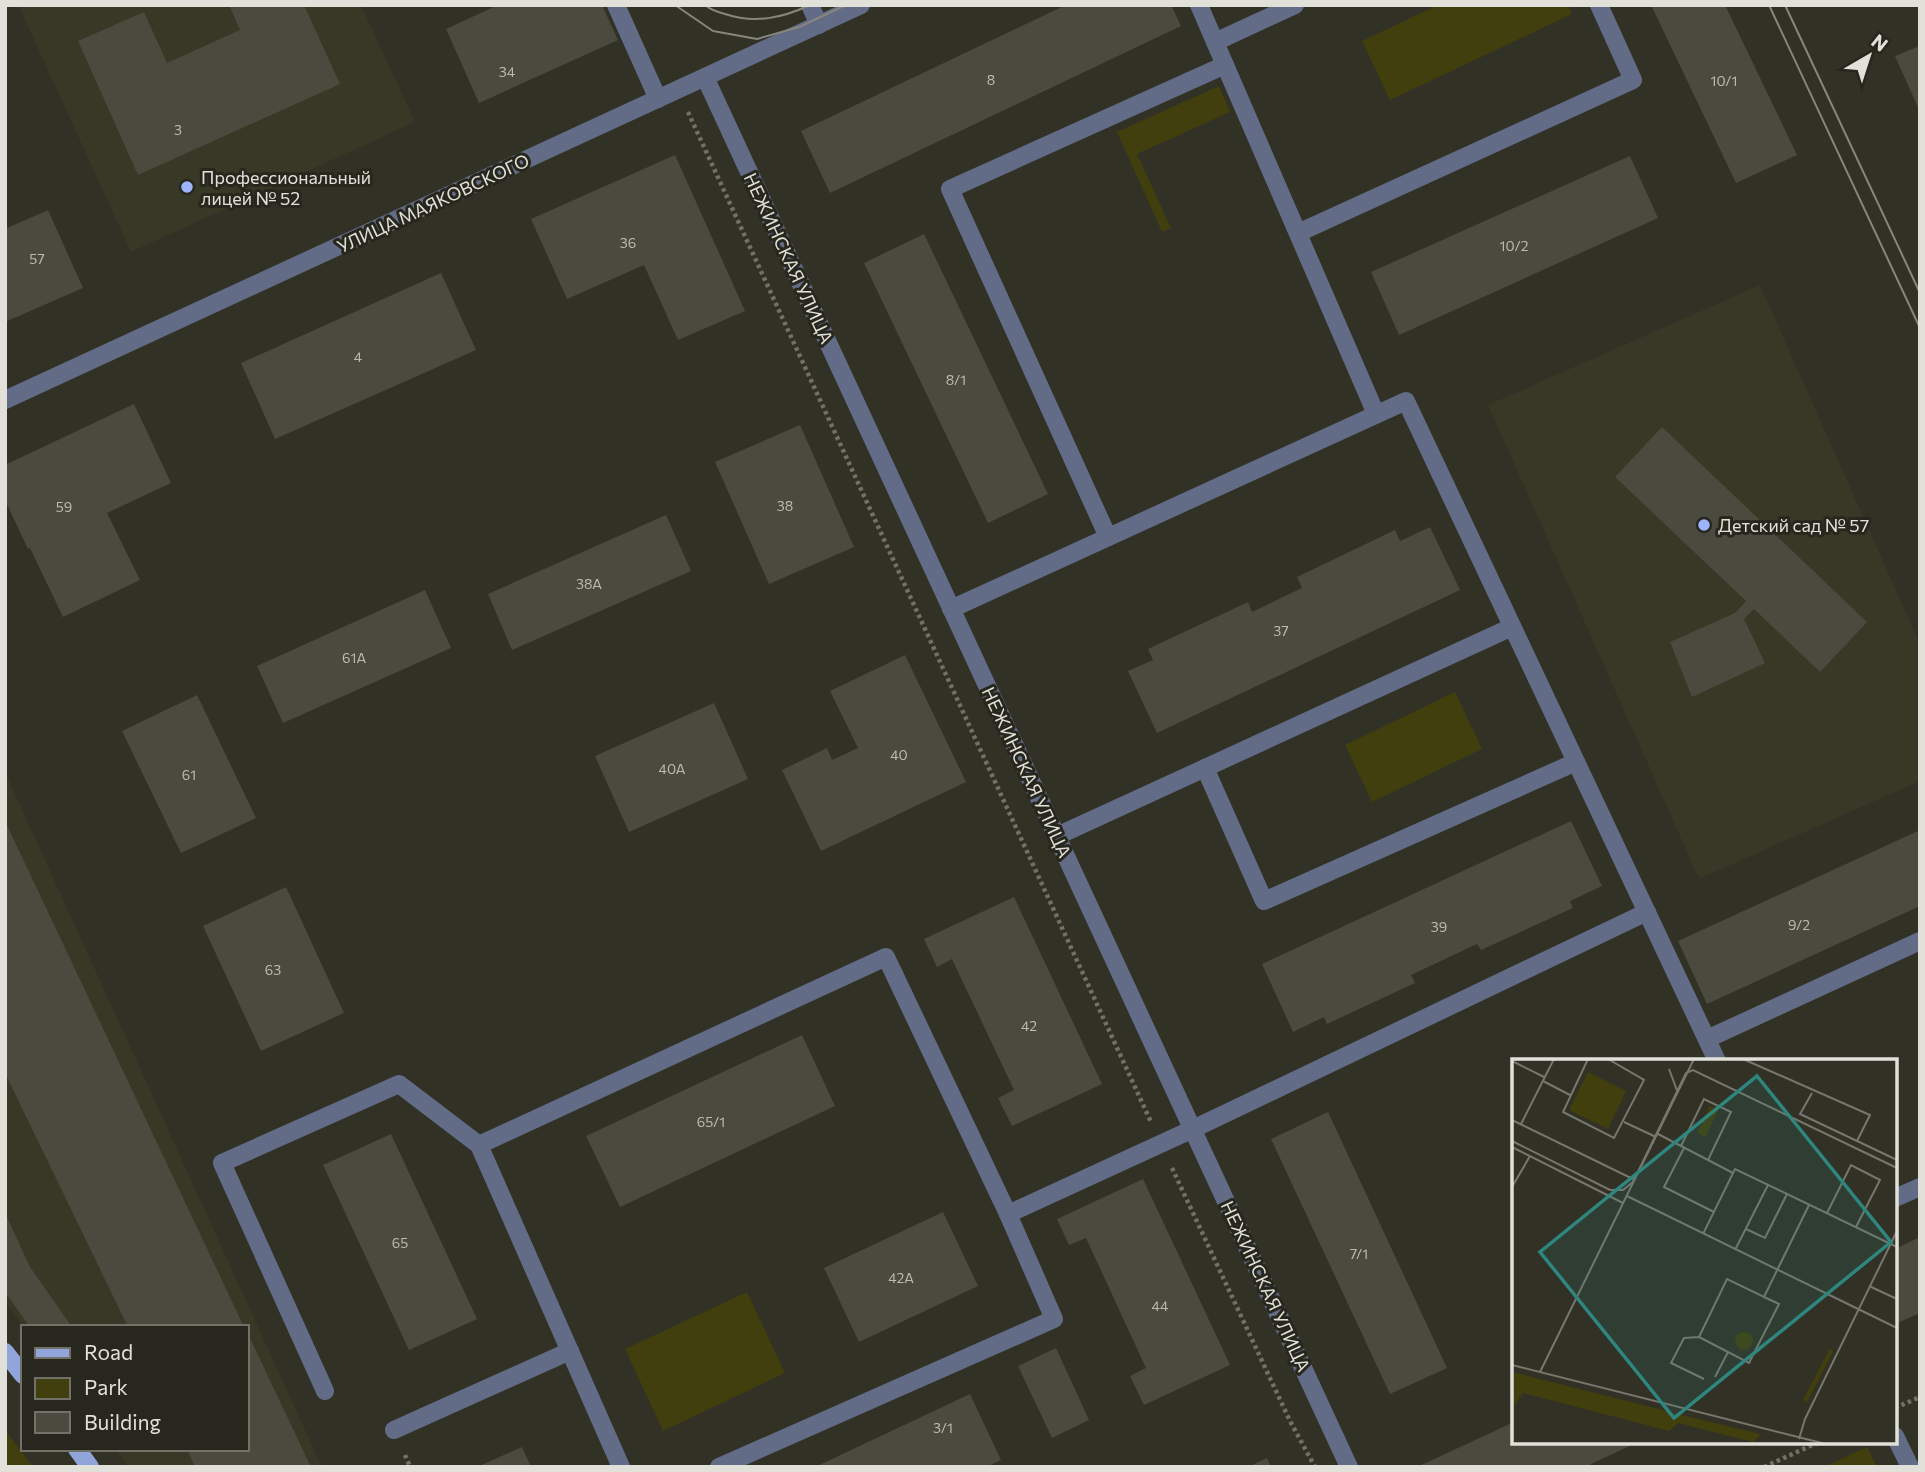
<svg xmlns="http://www.w3.org/2000/svg" width="1925" height="1472" font-family="Commissioner,sans-serif">
<rect width="100%" height="100%" fill="#313126"/>
<g fill="#383826">
<polygon points="18,5 361,5 415,122 131,252"/>
<polygon points="1760,285 1920,644 1920,781 1699,879 1488,405"/>
<polygon points="5,772 322,1467 128,1467 115,1449 247,1449 247,1327 24,1327 5,1301"/>
</g>
<g fill="#403f0d">
<polygon points="1438,5 1568,5 1572,14 1390,100 1362,41"/>
<polygon points="1219,86 1230,112 1137,154 1171,228 1162,232 1117,132"/>
<polygon points="1455,692 1482,749 1372,802 1345,745"/>
<polygon points="747,1292 785,1373 663,1431 625,1349"/>
<polygon points="5,1430 33,1467 5,1467"/>
<polygon points="1867,1447 1877,1467 1824,1467"/>
</g>
<g fill="#4a4a3f">
<polygon points="229,5 304,5 340,84 138,175 78,41 144,12 167,63 240,30"/>
<polygon points="498,5 602,5 618,40 479,103 446,29"/>
<polygon points="1066,5 1171,5 1181,26 830,193 801,131"/>
<polygon points="1651,5 1725,5 1797,155 1736,183"/>
<polygon points="1920,46 1920,112 1895,56"/>
<polygon points="675,155 745,311 678,340 644,265 567,299 531,219"/>
<polygon points="1630,156 1658,218 1399,335 1371,272"/>
<polygon points="48,210 83,288 5,322 5,229"/>
<polygon points="924,234 1048,494 988,523 864,263"/>
<polygon points="441,273 476,350 275,439 241,363"/>
<polygon points="134,404 171,483 107,513 140,580 63,617 30,548 28,549 5,500 5,465"/>
<polygon points="800,425 854,547 769,584 715,462"/>
<polygon points="1662,427 1867,622 1820,672 1754,609 1744,619 1765,663 1692,697 1670,642 1735,613 1746,601 1615,477"/>
<polygon points="666,515 691,571 512,650 488,594"/>
<polygon points="1430,527 1460,590 1157,733 1128,671 1153,660 1148,649 1248,602 1252,612 1302,588 1297,577 1395,530 1400,541"/>
<polygon points="425,590 451,648 283,723 257,666"/>
<polygon points="905,655 966,782 821,851 782,770 827,748 832,760 858,748 830,691"/>
<polygon points="197,695 256,818 181,853 122,731"/>
<polygon points="714,703 748,779 629,832 595,756"/>
<polygon points="5,821 244,1327 128,1327 5,1073"/>
<polygon points="1571,821 1602,886 1570,901 1573,908 1481,950 1477,944 1411,975 1415,983 1327,1024 1324,1017 1293,1032 1262,964"/>
<polygon points="1920,830 1920,906 1707,1004 1678,941"/>
<polygon points="286,887 344,1013 261,1051 203,926"/>
<polygon points="1014,897 1102,1084 1012,1126 998,1098 1014,1090 952,959 937,967 924,939"/>
<polygon points="802,1035 835,1106 620,1207 586,1136"/>
<polygon points="1328,1112 1447,1368 1390,1394 1271,1139"/>
<polygon points="391,1134 477,1319 409,1350 323,1165"/>
<polygon points="1143,1179 1230,1365 1144,1405 1130,1376 1146,1368 1086,1238 1069,1245 1057,1219"/>
<polygon points="943,1212 978,1286 859,1342 824,1268"/>
<polygon points="5,1213 30,1267 72,1327 30,1327 5,1292"/>
<polygon points="1920,1237 1920,1313 1895,1324 1895,1249"/>
<polygon points="247,1332 311,1467 195,1467 187,1449 247,1449"/>
<polygon points="1056,1348 1089,1420 1052,1438 1018,1366"/>
<polygon points="970,1394 1001,1460 986,1467 815,1467"/>
<polygon points="1514,1422 1514,1442 1638,1442 1585,1467 1417,1467"/>
<polygon points="522,1447 531,1467 477,1467"/>
<polygon points="1267,1458 1271,1467 1248,1467"/>
</g>
<g fill="none" stroke-linecap="round" stroke-linejoin="round">
<g stroke="#717167" stroke-width="4.5" stroke-dasharray="3.5 3.5" stroke-linecap="butt">
<polyline points="688,112 1151,1122"/>
<polyline points="1172,1168 1290,1421 1315,1467"/>
<polyline points="1895,1408 1920,1397"/>
<polyline points="405,1455 410,1467"/>
<polyline points="1764,1467 1819,1442"/>
</g>
<g stroke="#626c86" stroke-width="18">
<polyline points="616,5 658,99"/>
<polyline points="810,5 819,25"/>
<polyline points="1199,5 1376,414"/>
<polyline points="1215,42 1295,5"/>
<polyline points="705,77 1349,1467"/>
<polyline points="1298,233 1633,80 1599,5"/>
<polyline points="5,400 861,5"/>
<polyline points="1108,537 950,189 1225,65"/>
<polyline points="951,609 1406,401 1717,1061"/>
<polyline points="1205,768 1264,901 1576,762"/>
<polyline points="1057,836 1512,627"/>
<polyline points="1707,1039 1920,941"/>
<polyline points="479,1145 621,1467"/>
<polyline points="1895,1198 1920,1187"/>
<polyline points="325,1391 222,1163 399,1084 479,1145 886,957 1008,1214 1193,1129 1647,912"/>
<polyline points="394,1430 570,1351"/>
<polyline points="1895,1436 1910,1467"/>
<polyline points="719,1467 1054,1319 1008,1214"/>
</g>
<g stroke="#92a5db" stroke-width="18">
<polyline points="5,1352 23,1375"/>
<polyline points="77,1449 90,1467"/>
</g>
<g stroke="#86867d" stroke-width="2">
<polyline points="675,5 713,31 757,39 799,27 846,5"/>
<path d="M705,5c6,5 12,7 20,9 30,10 57,4 85,-9"/>
<polyline points="1769,5 1920,328"/>
<polyline points="1785,5 1920,293"/>
</g>
</g>
<g fill="#9bb4fd" stroke="#27271d" stroke-width="2.5">
<circle cx="187" cy="187" r="7"/>
<circle cx="1704" cy="525" r="7"/>
</g>
<g text-anchor="middle" dominant-baseline="central" stroke-width="6" stroke-linejoin="round" paint-order="stroke">
<g font-size="14" fill="#bbbbb3">
<text x="507" y="71">34</text>
<text x="991" y="79">8</text>
<text x="1724" y="80">10/1</text>
<text x="178" y="129">3</text>
<text x="628" y="242">36</text>
<text x="1514" y="245">10/2</text>
<text x="37" y="258">57</text>
<text x="358" y="356">4</text>
<text x="956" y="379">8/1</text>
<text x="785" y="505">38</text>
<text x="64" y="506">59</text>
<text x="589" y="583">38А</text>
<text x="1281" y="630">37</text>
<text x="354" y="657">61А</text>
<text x="899" y="754">40</text>
<text x="672" y="768">40А</text>
<text x="189" y="774">61</text>
<text x="1799" y="924">9/2</text>
<text x="1439" y="926">39</text>
<text x="273" y="969">63</text>
<text x="1029" y="1025">42</text>
<text x="711" y="1121">65/1</text>
<text x="400" y="1242">65</text>
<text x="1359" y="1253">7/1</text>
<text x="901" y="1277">42А</text>
<text x="1160" y="1305">44</text>
<text x="943" y="1427">3/1</text>
</g>
<g font-size="18" fill="#e1e1da" stroke="#27271d" text-anchor="start">
<text x="201" y="177">Профессиональный<tspan x="201" dy="21">лицей № 52</tspan></text>
<text x="1718" y="525">Детский сад № 57</text>
</g>
<g font-size="18" fill="#e1e1da" stroke="#27271d">
<text transform="translate(433 203) rotate(-25)">УЛИЦА МАЯКОВСКОГО</text>
<text transform="translate(789 258) rotate(65)">НЕЖИНСКАЯ УЛИЦА</text>
<text transform="translate(1027 772) rotate(65)">НЕЖИНСКАЯ УЛИЦА</text>
<text transform="translate(1266 1286) rotate(65)">НЕЖИНСКАЯ УЛИЦА</text>
</g>
</g>
<g transform="translate(1512 1059)">
<rect width="385" height="385" fill="#313126"/>
<path d="M76,13l38,19 -18,38 -39,-19zM198,47l8,4 -12,27 -9,-4zM223 282a9 9 0 1 1 18 0a9 9 0 1 1-18 0ZM318,289l3,4 -26,50 -4,-2zM0,313l178,45 71,17 -8,8 -75,-19 -9,8 -146,-38 -11,16z" fill="#403f0d"/>
<path fill="none" stroke="#77776e" stroke-width="2" d="M76,0l-25,53 51,26 30,-58 -36,-21M231,0l127,56 -13,26 40,19M0,2l32,16M157,10l9,24M31,22l27,14M300,34l-12,21 57,27M0,61l123,60M112,63l32,15M9,65l33,-65M146,75l75,39M0,82l98,49h13l10,-8 53,-109 7,-3 204,98M169,87l23,-47 27,13 -23,48M0,88l111,56M172,89l-20,39 50,25M0,128l18,-31M115,137l270,132M315,154l24,-48 29,15 -24,47M234,170l19,9 22,-44M191,175l32,-65 162,78M223,191l33,-65M357,227l28,13M187,278l50,26 30,-59 -15,-7M0,306l314,79M28,313l154,-313M203,318l13,-25M192,320l-33,-16 13,-25 15,-1 28,-58 37,18 45,-92M287,380l6,-20 92,-188"/>
<path fill="#2e867e" fill-opacity="0.15" stroke="#2e867e" stroke-width="3.5" d="M245,17l134,166 -217,176 -134,-166z"/>
<rect width="385" height="385" fill="none" stroke="#e1e1da" stroke-width="3.5"/>
</g>
<rect width="1925" height="1472" fill="none" stroke="#e1e1da" stroke-width="14"/>
<rect x="21" y="1325" width="228" height="126" fill="#27271d" stroke="#717169" stroke-width="2"/>
<rect x="35" y="1348" width="35" height="10" fill="#92a5db" stroke="#717169" stroke-width="2"/>
<text x="84" y="1360" font-size="21" fill="#e1e1da">Road</text>
<rect x="35" y="1378" width="35" height="21" fill="#403f0d" stroke="#717169" stroke-width="2"/>
<text x="84" y="1395" font-size="21" fill="#e1e1da">Park</text>
<rect x="35" y="1412" width="35" height="21" fill="#4a4a3f" stroke="#717169" stroke-width="2"/>
<text x="84" y="1430" font-size="21" fill="#e1e1da">Building</text>
<g transform="translate(1869 56) rotate(39)" stroke="#27271d" stroke-width="5" paint-order="stroke">
<path d="M0-5L12 26L0 18L-12 26Z" fill="#e1e1da"/>
<text y="-10" font-size="19" font-weight="bold" text-anchor="middle" fill="#e1e1da">N</text>
</g>
</svg>
